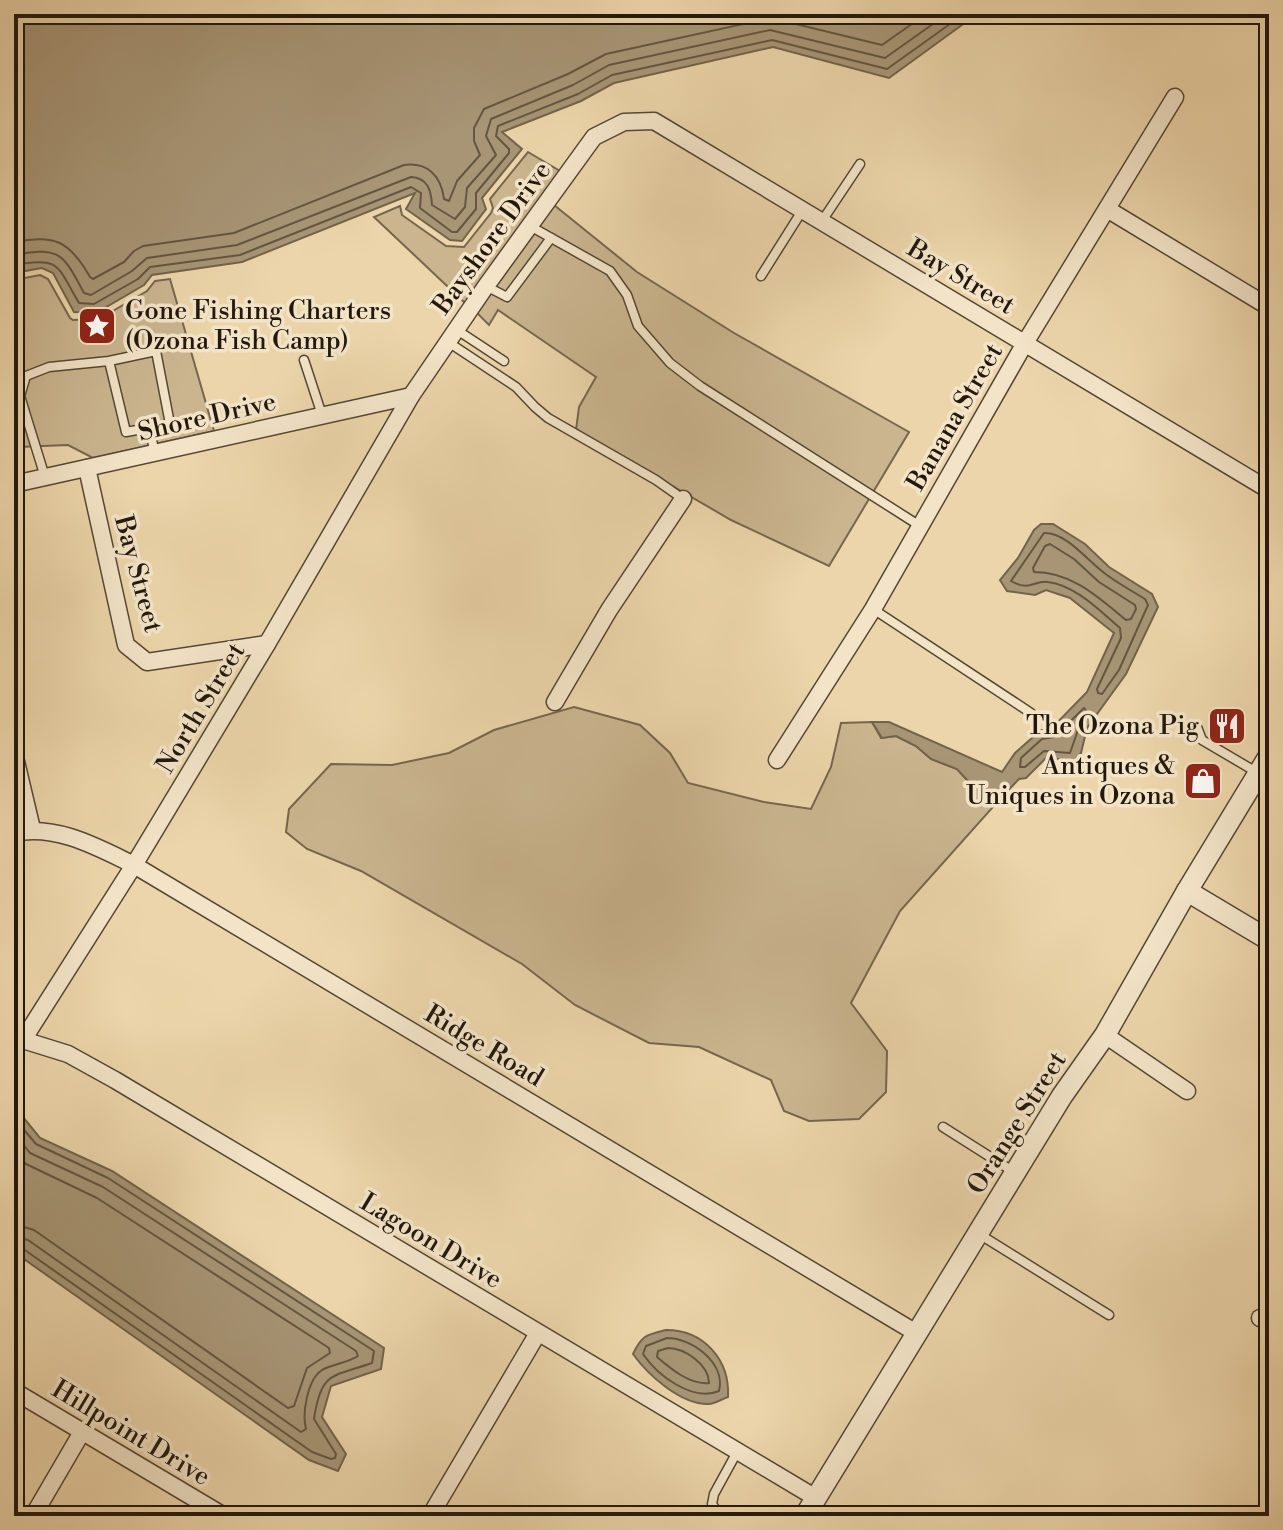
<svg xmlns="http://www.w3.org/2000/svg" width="1283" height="1530" font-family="'Libre Bodoni',serif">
<rect width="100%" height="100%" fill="#ecd5aa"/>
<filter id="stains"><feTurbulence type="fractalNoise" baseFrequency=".0025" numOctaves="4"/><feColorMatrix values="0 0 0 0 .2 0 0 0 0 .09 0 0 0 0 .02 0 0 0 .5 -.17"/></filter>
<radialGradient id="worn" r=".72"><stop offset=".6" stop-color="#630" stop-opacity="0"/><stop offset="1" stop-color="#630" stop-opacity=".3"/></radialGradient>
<g fill="#cab58f" stroke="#76664e" stroke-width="2">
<polygon points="528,152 560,171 465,303 374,217 400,206 402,215 446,246 464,247 491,213 493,208 490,199"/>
<polygon points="554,205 637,272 734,333 909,432 829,566 731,520 576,430 579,407 596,377 498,310 489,325 477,313"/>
<polygon points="40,275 48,279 70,318 73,320 99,319 147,291 155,281 170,279 214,431 93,458 68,445 18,447 14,434 14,280"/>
<polygon points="574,707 640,725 670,753 688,783 764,802 811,809 831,767 841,723 872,722 881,738 896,736 916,746 931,759 957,769 969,782 983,786 1001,798 900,911 851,1003 887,1051 886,1092 859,1119 809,1121 784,1111 771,1080 699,1047 649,1043 575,1005 522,964 361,871 307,849 286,832 289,809 331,764 392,765 449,753 494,730"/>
</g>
<g fill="#a79575" stroke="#72634b" stroke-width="2">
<polygon points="14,14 977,14 889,78 773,47 614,83 581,101 502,132 522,149 482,198 486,209 462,241 450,240 406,209 415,193 242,262 152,275 144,285 96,313 74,312 53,273 42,268 14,273"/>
<polygon points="1041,524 1053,524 1085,544 1109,567 1152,594 1158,607 1126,674 1087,728 1081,753 1071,765 1058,759 1045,759 1026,778 1019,779 1001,798 983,786 969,782 957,769 931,759 916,746 896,736 882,738 872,722 889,722 1002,772 1015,753 1041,730 1049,731 1087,692 1114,633 1070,598 1046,590 1035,595 1007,591 1000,580 1018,558 1034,530"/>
<polygon points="14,1106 40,1138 112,1171 384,1348 381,1369 331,1386 322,1417 346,1454 338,1471 309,1460 14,1252"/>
<path d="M666,1330c38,0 64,30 62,67 -6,2 -14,7 -19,7 -28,1 -61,-29 -76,-50 9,-19 13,-19 33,-24z"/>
</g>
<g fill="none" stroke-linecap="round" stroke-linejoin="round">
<g stroke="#645641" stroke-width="2">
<path d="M14,242c41,-7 55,-2 76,35l3,2 31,-17 10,-11 9,-5 91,-13 170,-68c24,-3 37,11 40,34l5,2 8,-20 23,-26 -6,-14v-13l10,-19 84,-35 38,-20 165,-36 111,27 44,-31"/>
<path d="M14,255c47,-9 49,-1 70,38l7,2 41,-24 15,-13 90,-13 174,-68c17,1 20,13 21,28l23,14 10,-12 2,-19 29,-33 -10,-19 5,-17 82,-34 36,-20 161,-35 115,28 62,-44"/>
<path d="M14,265c47,-9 43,1 65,38l15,1 44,-25 12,-12 90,-12 171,-68 10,6 -1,15 32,24h5l19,-23v-16l33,-40v-4l-13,-13 2,-10 80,-32 34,-19 160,-35 115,29 77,-55"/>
<path d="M1044,533c23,-1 45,30 63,42 12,9 25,16 38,24l3,6 -29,65 -17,24 -4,-1 -1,-4 24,-51 -1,-10c-20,-17 -45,-43 -72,-46 -14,-2 -18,10 -37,-1z"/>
<path d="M1050,544l24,15 25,23 36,23 1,4 -5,10 -5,1c-28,-23 -54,-48 -92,-48l-1,-4 12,-22z"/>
<polygon points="1084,708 1088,713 1080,724 1070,753 1044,751 1025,767 1020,767 1021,758 1042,739 1054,737"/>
<path d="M14,1118l22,26 72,34 266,173 -2,12c-40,14 -51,8 -58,56l22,35 -1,4 -4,1 -19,-7 -290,-204 -8,-2"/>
<path d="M14,1133l16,20 73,34 253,164 2,5c-11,7 -25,8 -36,14 -15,10 -20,44 -16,59l-5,3 -273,-192 -14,-4"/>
<polyline points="14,1153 26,1164 97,1198 329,1348 330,1353 307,1368 294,1406 288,1408 34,1230 14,1224"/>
<path d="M667,1338c25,0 59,25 52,53 -27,11 -62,-16 -76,-37l3,-8z"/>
<path d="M668,1348c17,0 41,17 41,35 -19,2 -38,-14 -52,-26l1,-6z"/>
</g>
<defs>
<g id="service">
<polyline points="822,221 860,164"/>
<polyline points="530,226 610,271 627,295 638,326 670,363 700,386 920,526"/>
<polyline points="761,276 802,211"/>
<polyline points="486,286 507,297 551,238"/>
<polyline points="457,330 504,361"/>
<polyline points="448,342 516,387 535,407 548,418 656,480 683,499"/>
<polyline points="304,360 322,415"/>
<polyline points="149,428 155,453"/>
<polyline points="45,477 20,396 26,376 49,367 109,361 156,351 170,424 126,432 109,361"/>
<polyline points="873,609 1031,713"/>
<polyline points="1197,727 1202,740 1258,773"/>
<polyline points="943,1127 1014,1172"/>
<polyline points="979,1234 1109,1315"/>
<polyline points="720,1516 712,1504 714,1494 737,1452"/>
</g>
<g id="minor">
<polyline points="1107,209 1269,307"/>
<polyline points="87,468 126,645 147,662 267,644"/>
<polyline points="14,484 411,396"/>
<polyline points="555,702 609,610 683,499"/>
<polyline points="14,753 32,829"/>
<polyline points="777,760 873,609 1025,343 1175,97"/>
<path d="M14,833c42,-9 83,14 120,32l784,469"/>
<polyline points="1105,1035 1187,1091"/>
<polyline points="23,1040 134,865 267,644 411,396 486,286 594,137 624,122 654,121 1269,490"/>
<polyline points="16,1042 23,1040 68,1054 115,1080 816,1498"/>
<polyline points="1260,1318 1269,1318"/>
<polyline points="14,1391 224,1516"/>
<polyline points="33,1516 82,1432"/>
<polyline points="430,1516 538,1333"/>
</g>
<g id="tertiary">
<polyline points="1187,891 1269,940"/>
<polyline points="805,1516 1062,1096 1105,1035 1187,891 1269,756"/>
</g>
</defs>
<use href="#service" stroke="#544734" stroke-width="11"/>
<use href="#minor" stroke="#544734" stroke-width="19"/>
<use href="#tertiary" stroke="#544734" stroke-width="23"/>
<use href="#service" stroke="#f3e4c8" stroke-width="8"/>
<use href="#minor" stroke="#f3e4c8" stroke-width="16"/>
<use href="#tertiary" stroke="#f3e4c8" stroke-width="20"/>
</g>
<defs>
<symbol id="sight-square" viewBox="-11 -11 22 22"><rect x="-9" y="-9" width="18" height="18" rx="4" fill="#8f2418" stroke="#f3e4c8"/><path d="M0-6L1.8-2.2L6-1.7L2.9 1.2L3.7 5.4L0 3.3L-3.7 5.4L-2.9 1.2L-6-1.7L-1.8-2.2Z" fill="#fff"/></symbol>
<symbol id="restaurant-square" viewBox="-11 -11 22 22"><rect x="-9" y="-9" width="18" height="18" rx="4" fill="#8f2418" stroke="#f3e4c8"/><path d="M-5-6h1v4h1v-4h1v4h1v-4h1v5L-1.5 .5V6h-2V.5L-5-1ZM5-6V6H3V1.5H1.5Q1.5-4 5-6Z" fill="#fff"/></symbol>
<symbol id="shop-square" viewBox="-11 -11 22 22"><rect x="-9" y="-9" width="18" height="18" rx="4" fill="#8f2418" stroke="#f3e4c8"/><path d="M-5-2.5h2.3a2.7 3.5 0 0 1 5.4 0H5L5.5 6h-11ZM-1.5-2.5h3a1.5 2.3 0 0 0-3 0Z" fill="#fff"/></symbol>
</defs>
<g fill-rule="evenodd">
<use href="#sight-square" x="75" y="304" width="44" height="44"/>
<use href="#restaurant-square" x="1205" y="704" width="44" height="44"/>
<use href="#shop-square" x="1181" y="759" width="44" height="44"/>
</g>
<g text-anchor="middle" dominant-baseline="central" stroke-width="7" stroke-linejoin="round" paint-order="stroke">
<g font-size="26" fill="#22180d" stroke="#f3e4c8">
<text transform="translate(492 238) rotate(-54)">Bayshore Drive</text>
<text transform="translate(961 277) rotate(31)">Bay Street</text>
<text transform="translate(207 417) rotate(-13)">Shore Drive</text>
<text transform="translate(955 417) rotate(-60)">Banana Street</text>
<text transform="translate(138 574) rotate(75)">Bay Street</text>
<text transform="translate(201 708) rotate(-59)">North Street</text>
<text transform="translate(484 1046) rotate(31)">Ridge Road</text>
<text transform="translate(1017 1123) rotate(-58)">Orange Street</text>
<text transform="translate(431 1241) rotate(31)">Lagoon Drive</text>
<text transform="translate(131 1433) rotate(31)">Hillpoint Drive</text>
</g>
<g font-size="26" fill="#22180d" stroke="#f3e4c8" text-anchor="end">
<text x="125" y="311" text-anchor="start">Gone Fishing Charters<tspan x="125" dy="30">(Ozona Fish Camp)</tspan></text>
<text x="1199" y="726">The Ozona Pig</text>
<text x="1175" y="766">Antiques &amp;<tspan x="1175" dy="30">Uniques in Ozona</tspan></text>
</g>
</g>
<rect width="1283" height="1530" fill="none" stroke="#ecd5aa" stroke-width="48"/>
<rect x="16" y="16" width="1251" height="1498" fill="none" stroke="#22180d" stroke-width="4"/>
<rect x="24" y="24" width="1235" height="1482" fill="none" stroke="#22180d" stroke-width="2"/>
<rect width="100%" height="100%" filter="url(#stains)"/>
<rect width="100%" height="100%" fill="url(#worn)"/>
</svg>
